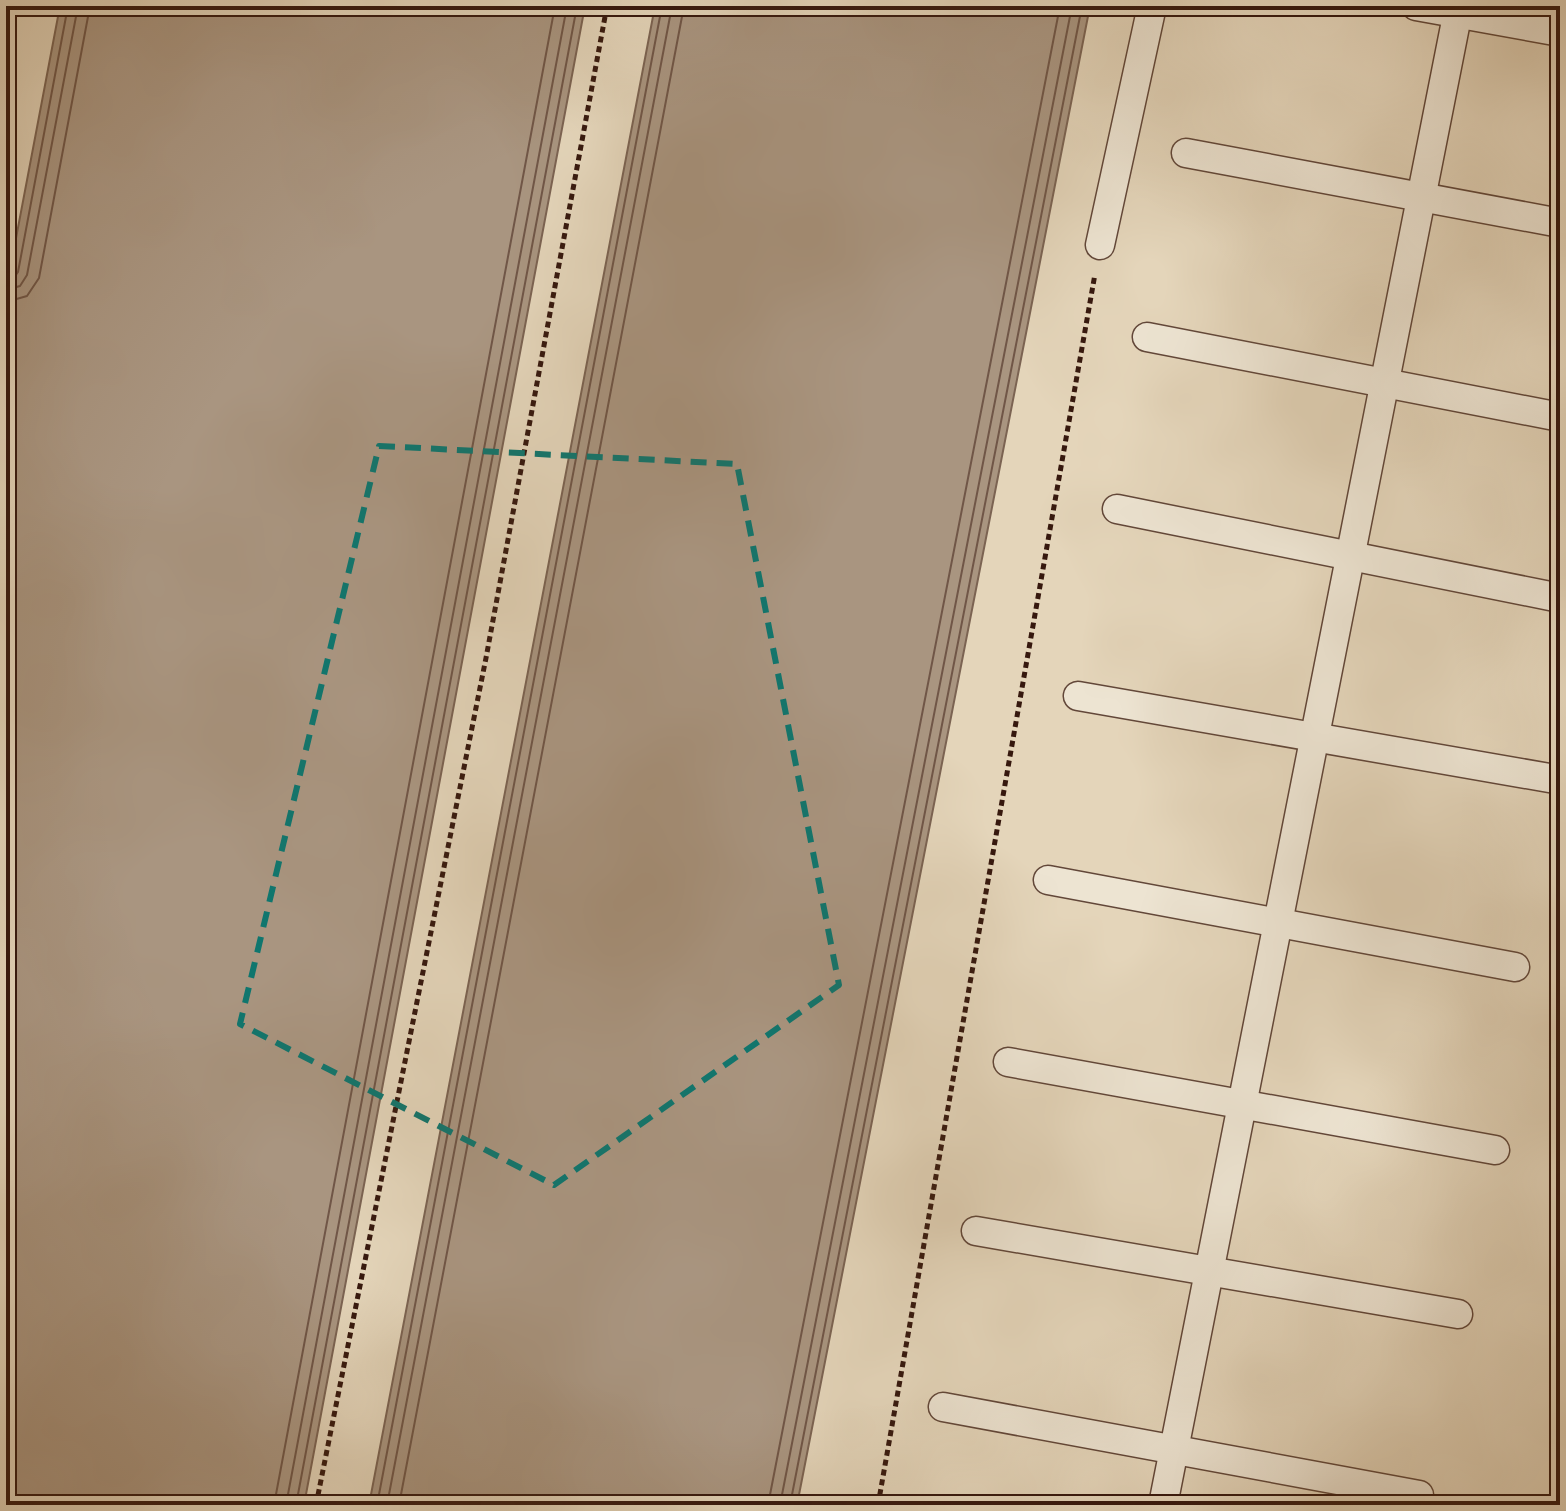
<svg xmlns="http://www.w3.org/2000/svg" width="1566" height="1511" font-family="Cardo,serif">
<rect width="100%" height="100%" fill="#e4d5ba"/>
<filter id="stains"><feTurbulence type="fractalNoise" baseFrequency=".0025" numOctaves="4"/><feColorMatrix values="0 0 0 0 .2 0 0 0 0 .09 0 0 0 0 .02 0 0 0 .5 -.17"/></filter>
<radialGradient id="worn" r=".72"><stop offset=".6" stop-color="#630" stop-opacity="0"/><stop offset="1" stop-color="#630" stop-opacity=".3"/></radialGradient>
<g fill="#a99580" stroke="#7b6352" stroke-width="2">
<polygon points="60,6 585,6 304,1505 6,1505 6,291"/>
<polygon points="655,6 1090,6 797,1505 369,1505"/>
</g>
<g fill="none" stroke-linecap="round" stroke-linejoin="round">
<g stroke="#705647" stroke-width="2">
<polyline points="6,280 13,279 18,272 68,6"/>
<polyline points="6,290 20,286 27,275 78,6"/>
<polyline points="6,302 27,296 39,278 90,6"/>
<polyline points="274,1505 555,6"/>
<polyline points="286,1505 567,6"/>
<polyline points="296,1505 577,6"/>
<polyline points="377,1505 662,6"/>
<polyline points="387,1505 672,6"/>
<polyline points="399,1505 684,6"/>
<polyline points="768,1505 1060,6"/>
<polyline points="780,1505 1072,6"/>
<polyline points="790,1505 1082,6"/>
</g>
<defs>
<g id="street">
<polyline points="1416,6 1560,32"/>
<polyline points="1186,153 1560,223"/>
<polyline points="1100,245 1152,6"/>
<polyline points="1147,337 1560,417"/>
<polyline points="1117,509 1560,598"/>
<polyline points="1078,696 1555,779"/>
<polyline points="1048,880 1515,967"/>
<polyline points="1008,1062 1495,1150"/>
<polyline points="976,1231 1458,1314"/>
<polyline points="943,1407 1419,1495"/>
<polyline points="1163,1505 1459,6"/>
</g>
</defs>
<use href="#street" stroke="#624739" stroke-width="31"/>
<g stroke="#36180e" stroke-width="5" stroke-dasharray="6 4" stroke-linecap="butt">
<polyline points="316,1505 486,658 607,6"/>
<polyline points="878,1505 1095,274"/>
</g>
<use href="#street" stroke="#ede4d2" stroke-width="28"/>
</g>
<path fill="none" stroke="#0f766e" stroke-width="6" stroke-dasharray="16 10" stroke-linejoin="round" d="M379,446l358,18 102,521 -285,200 -314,-161z"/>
<rect width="1566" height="1511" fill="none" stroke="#e4d5ba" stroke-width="32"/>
<rect x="8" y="8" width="1550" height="1495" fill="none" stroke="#36180e" stroke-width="4"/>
<rect x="16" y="16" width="1534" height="1479" fill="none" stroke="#36180e" stroke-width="2"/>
<rect width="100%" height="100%" filter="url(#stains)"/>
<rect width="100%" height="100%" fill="url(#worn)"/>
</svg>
